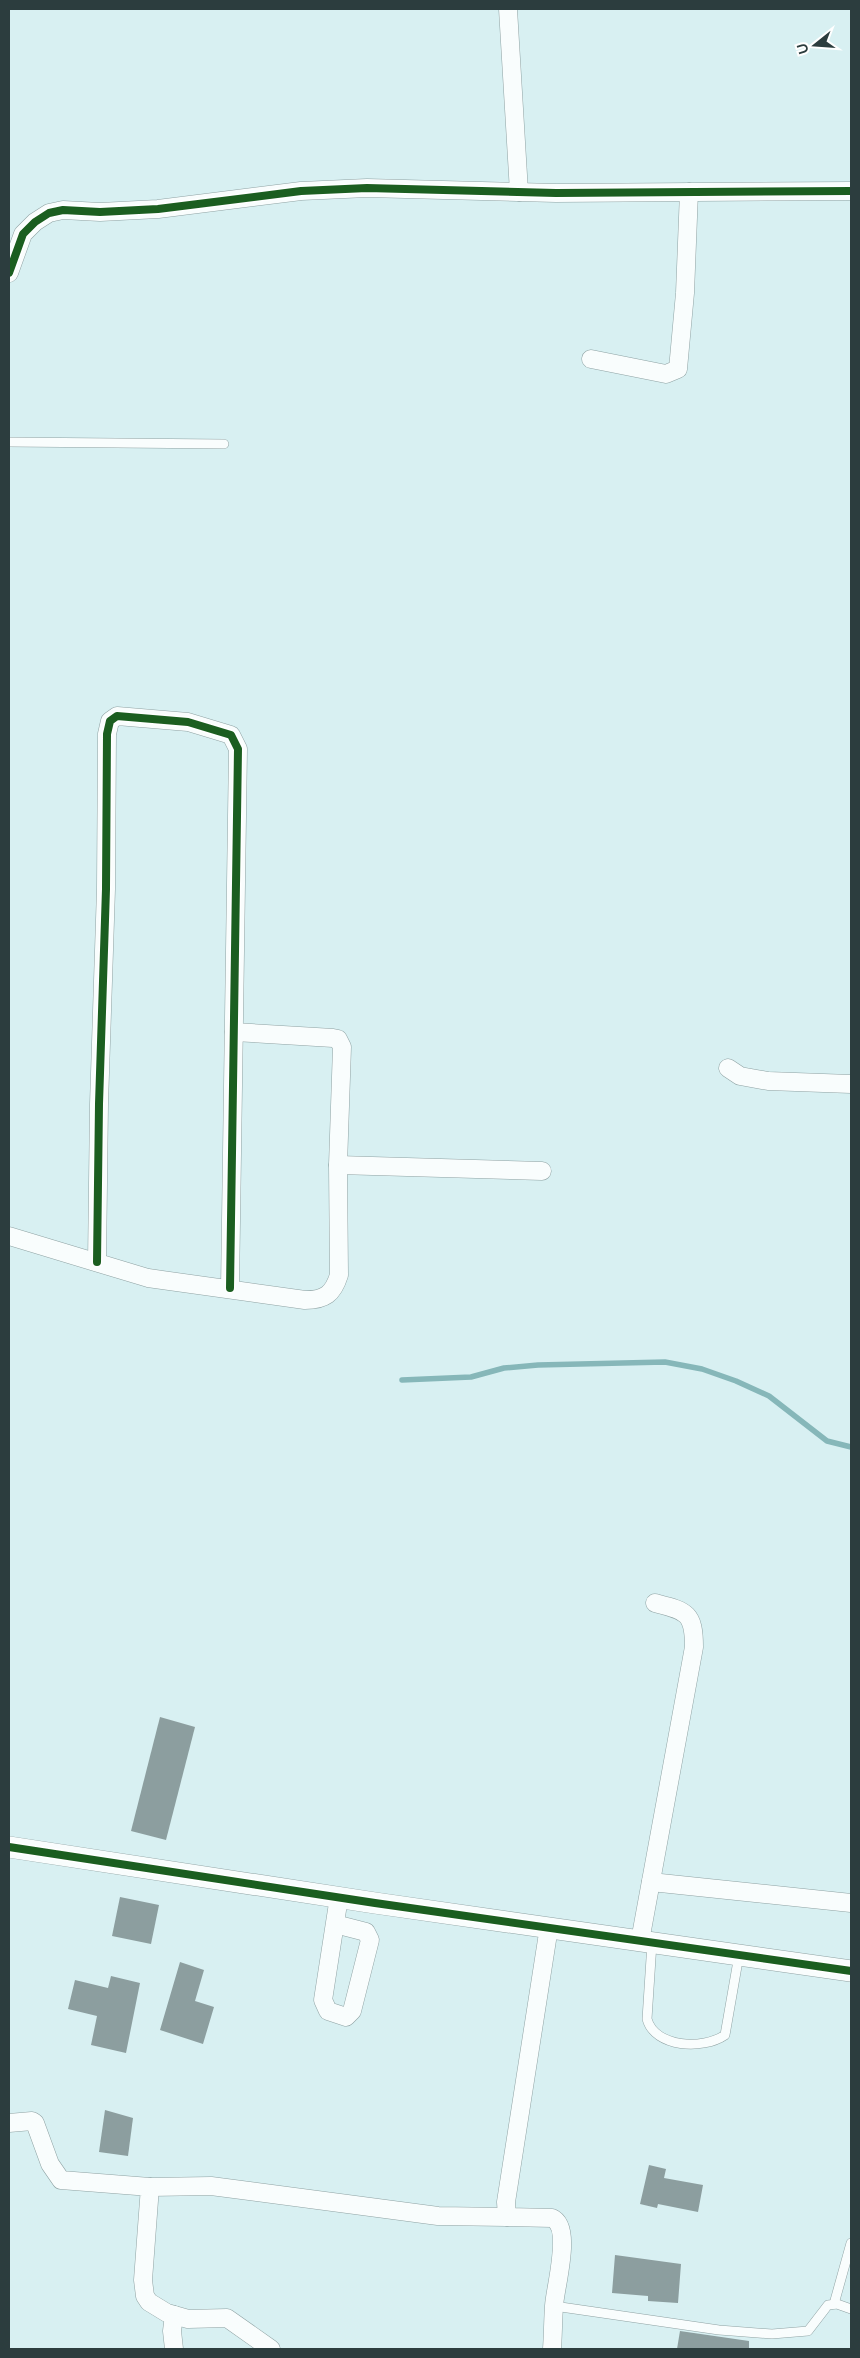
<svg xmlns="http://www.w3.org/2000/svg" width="860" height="2358" font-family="Raleway,sans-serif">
<rect width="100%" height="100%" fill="#d8f0f2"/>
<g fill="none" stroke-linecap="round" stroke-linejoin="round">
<polyline stroke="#86b7b9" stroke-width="5.5" points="402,1380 471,1377 504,1368 538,1365 665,1362 702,1369 736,1381 769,1396 827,1441 851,1447"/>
</g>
<g fill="#8c9e9f">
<polygon points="160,1717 195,1727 166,1840 131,1831"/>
<polygon points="120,1897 159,1905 151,1944 112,1936"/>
<polygon points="180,1962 204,1970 195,2001 214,2007 203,2044 160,2030"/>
<polygon points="111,1976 140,1983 126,2053 91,2045 97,2016 68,2009 75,1980 108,1988"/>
<polygon points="105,2110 133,2118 128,2156 99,2152"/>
<polygon points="649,2165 666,2169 664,2178 703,2185 698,2212 658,2204 657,2208 640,2204"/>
<polygon points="615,2255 681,2264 678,2303 648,2301 648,2296 612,2293"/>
<polygon points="680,2331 749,2341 749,2349 677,2349"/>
</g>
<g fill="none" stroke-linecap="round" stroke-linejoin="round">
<defs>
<g id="service">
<polyline points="9,442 224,444"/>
<path d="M652,1943l-5,76c8,29 56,31 78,16l14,-80"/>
<polyline points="834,2304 851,2243"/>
<polyline points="554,2306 719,2330 772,2334 808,2331 828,2305 837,2304 851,2309"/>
</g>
<g id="minor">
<polyline points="508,9 519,192"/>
<polyline points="9,273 23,234 35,222 49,213 63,210 100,212 158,209 301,191 367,188 556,193 851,191"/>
<polyline points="591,359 666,374 678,369 685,293 689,192"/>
<polyline points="728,1068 740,1076 768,1081 851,1084"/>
<polyline points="338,1165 542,1171"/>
<path d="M9,1236l139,42 157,22c20,0 28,-6 34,-25l-1,-110 4,-118 -4,-8 -5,-1 -99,-6"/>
<polyline points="97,1262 99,1104 106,889 107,734 110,721 117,716 188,722 231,735 238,749 230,1288"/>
<polyline points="651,1882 851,1903"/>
<polyline points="335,1924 366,1932 370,1940 352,2011 346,2017 328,2011 323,2000 339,1897"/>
<path d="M549,1927l-43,275 1,15 45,1c21,9 3,69 2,88 -1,15 -1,29 -2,43"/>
<path d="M640,1941l54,-294c0,-35 -8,-36 -39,-44"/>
<polyline points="9,2123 32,2121 35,2123 50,2164 61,2180 150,2187 143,2280 145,2296 149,2302 167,2313 188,2319 227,2318 271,2349"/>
<polyline points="150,2187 211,2186 438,2216 507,2217"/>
<polyline points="174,2349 172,2331 174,2315"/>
</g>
<polyline id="tertiary" points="9,1847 375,1903 851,1971"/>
</defs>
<use href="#service" stroke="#8fa2a3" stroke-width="10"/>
<use href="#minor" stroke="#8fa2a3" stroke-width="19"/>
<use href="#tertiary" stroke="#8fa2a3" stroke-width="22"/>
<use href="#service" stroke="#f9fdfd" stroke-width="9"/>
<use href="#minor" stroke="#f9fdfd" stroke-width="18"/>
<use href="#tertiary" stroke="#f9fdfd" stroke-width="21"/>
<defs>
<g id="cycleway">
<polyline points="9,273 23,234 35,222 49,213 63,210 100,212 158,209 301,191 367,188 556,193 851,191"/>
<polyline points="97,1262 99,1104 106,889 107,734 110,721 117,716 188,722 231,735 238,749 230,1288"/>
<polyline points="9,1847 375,1903 851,1971"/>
</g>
</defs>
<use href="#cycleway" stroke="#fff" stroke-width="11"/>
<use href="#cycleway" stroke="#1b5e20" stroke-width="8"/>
</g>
<rect width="860" height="2358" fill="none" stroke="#2c3d3e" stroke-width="20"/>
<g transform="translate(815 45) rotate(253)" stroke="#ffffff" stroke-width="4" paint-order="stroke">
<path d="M0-4L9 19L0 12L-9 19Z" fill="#2c3d3e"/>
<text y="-8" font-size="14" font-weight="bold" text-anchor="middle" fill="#2c3d3e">U</text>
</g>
</svg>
